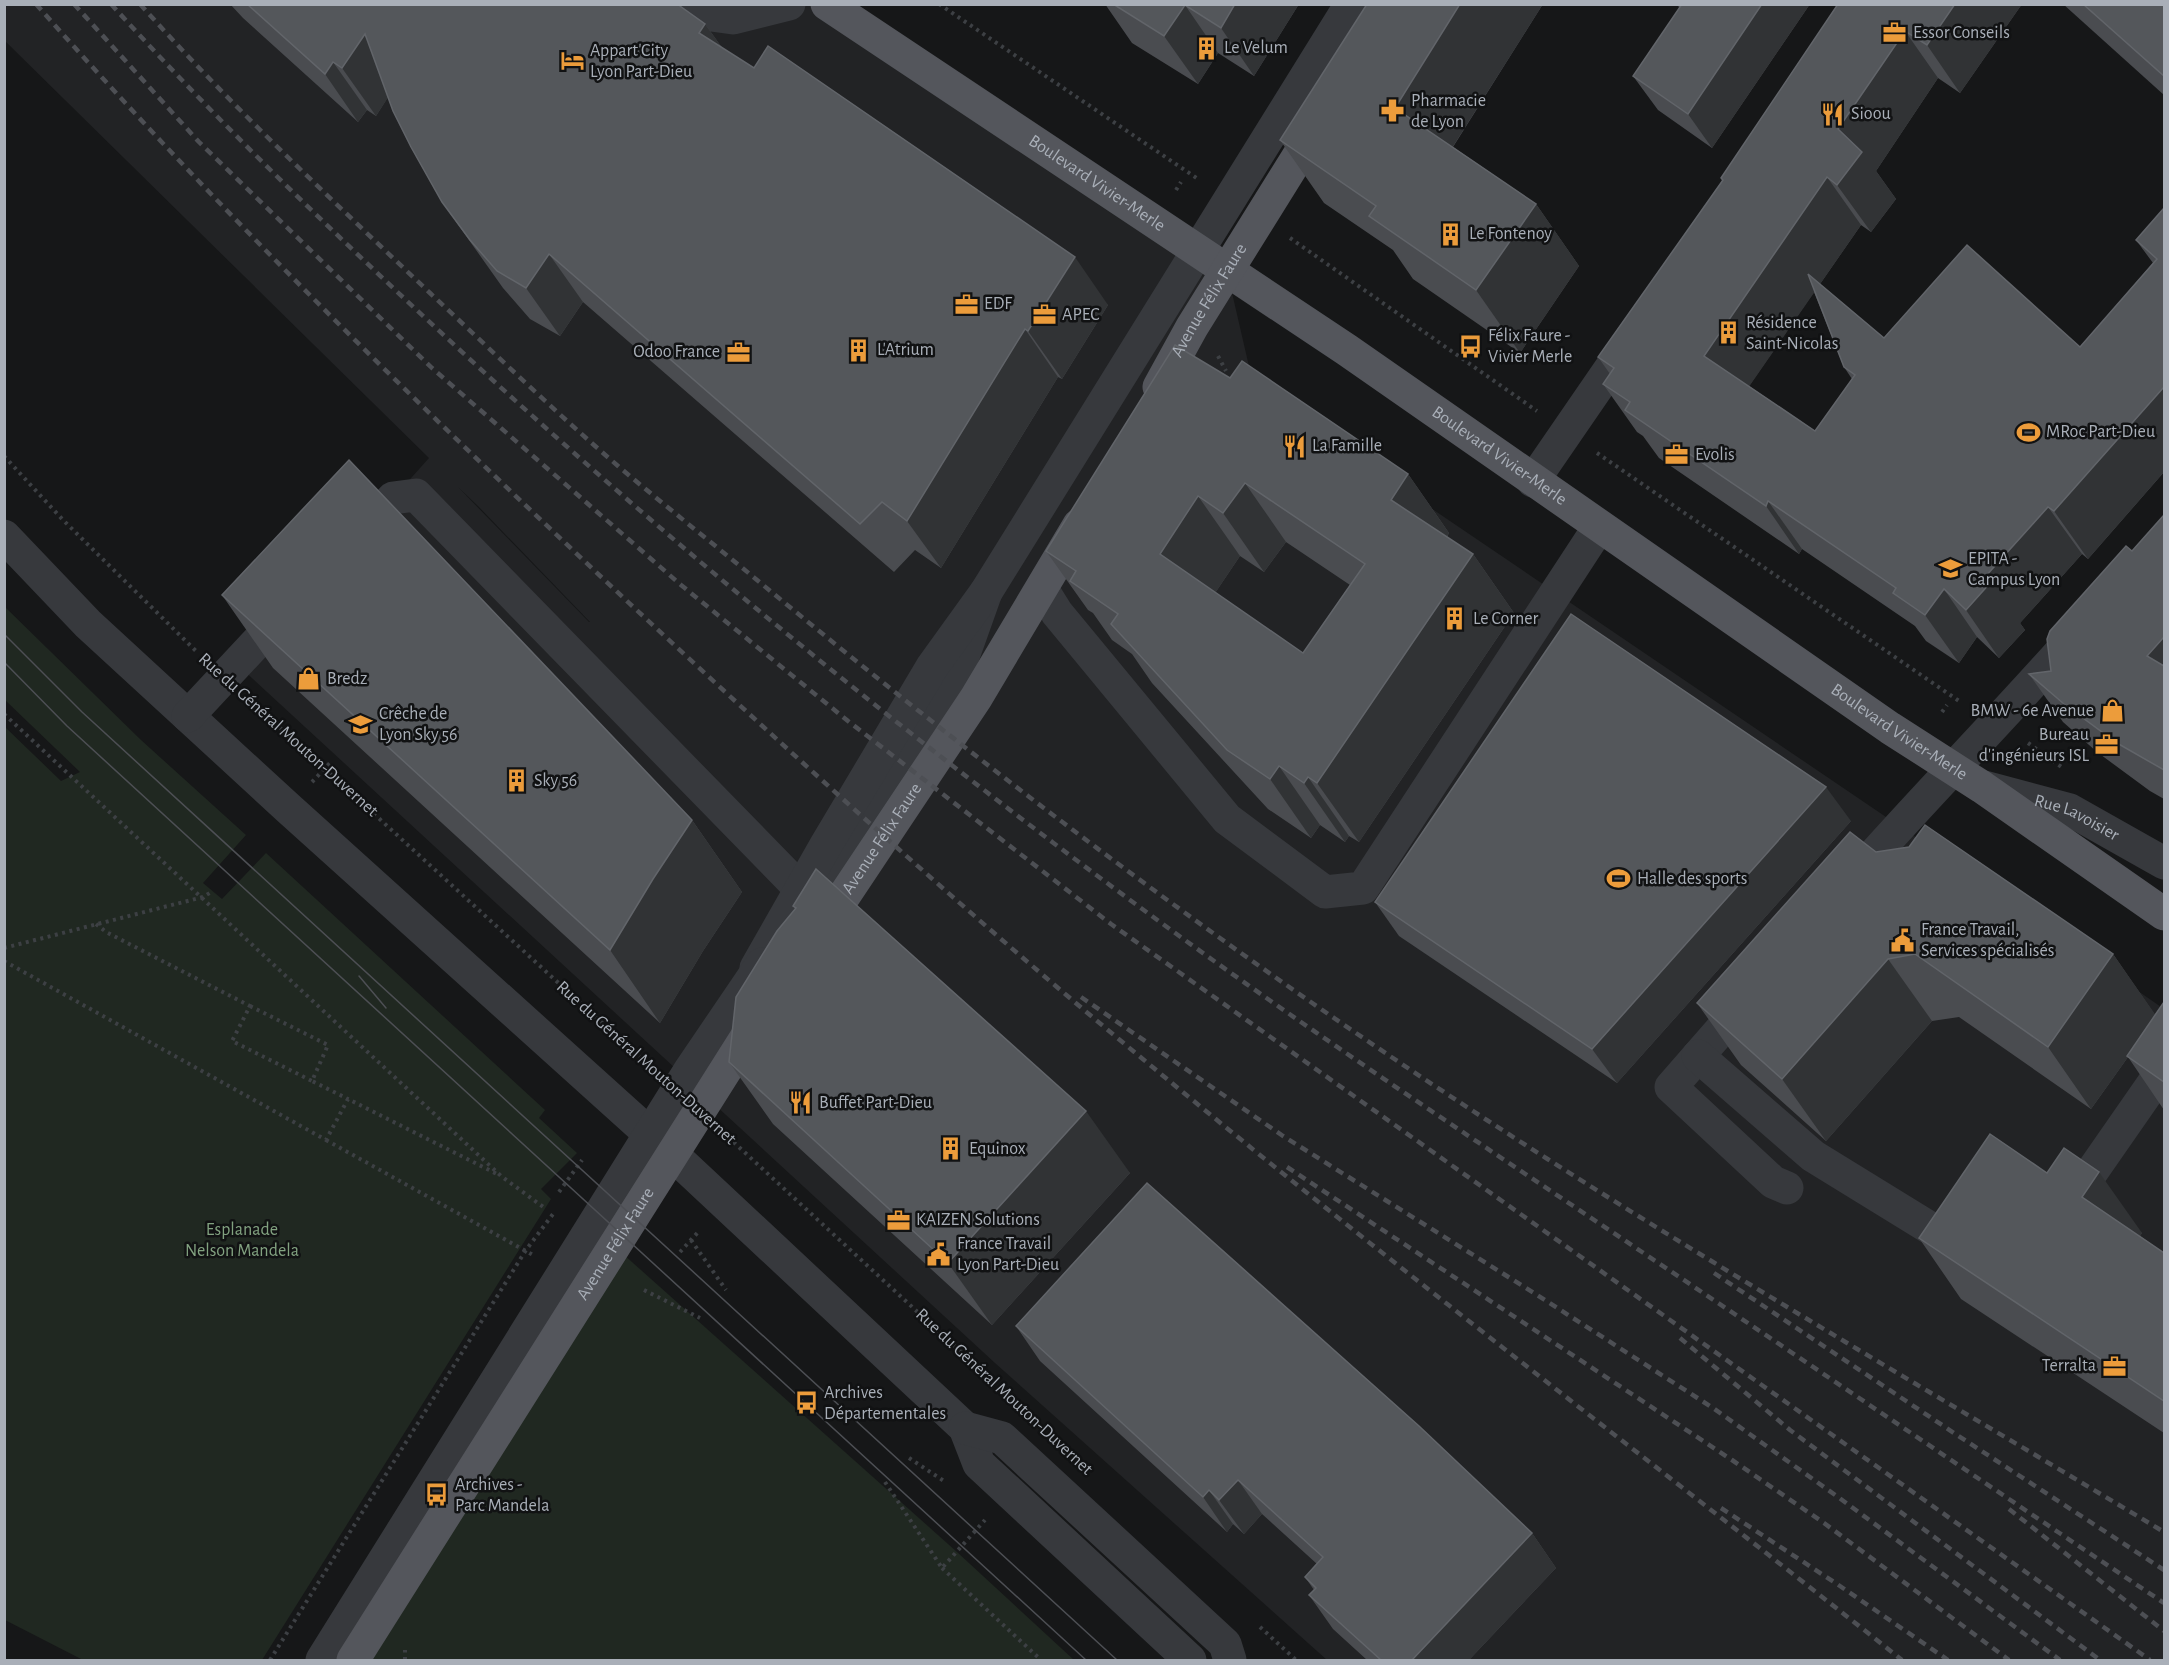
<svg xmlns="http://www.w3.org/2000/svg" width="2169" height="1665" font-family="'Alegreya Sans',sans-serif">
<rect width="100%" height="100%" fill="#161718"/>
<path fill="#222325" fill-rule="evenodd" d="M4,5h841l382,266 27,117 691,469 219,152v651h-837l-332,-297 -754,-695 188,-210 -424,-417zM458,487l20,19 112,116h-1z"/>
<g fill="#202821">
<polygon points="5,607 141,740 246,835 203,883 222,899 266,853 545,1110 539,1118 577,1153 541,1189 551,1199 262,1660 83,1660 5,1620 5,727 61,781 80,772 5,700"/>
<polygon points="623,1254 957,1552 1074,1660 367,1660"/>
</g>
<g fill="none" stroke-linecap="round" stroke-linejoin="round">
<g stroke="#3d4044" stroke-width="4" stroke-dasharray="3 4.5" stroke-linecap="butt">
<polyline points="939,4 1198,179"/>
<polyline points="1176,190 1181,182"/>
<polyline points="1290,238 1537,411"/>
<polyline points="1218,356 1226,371"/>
<polyline points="1597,453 1962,703"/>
<polyline points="4,456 63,520 197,652"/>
<polyline points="252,702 649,1066"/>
<polyline points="1942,712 1947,705"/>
<polyline points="4,714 501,1176 546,1209"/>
<polyline points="2028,743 2063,768"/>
<polyline points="312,782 330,763"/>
<polyline points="96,924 106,932 250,1006 232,1041 312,1081"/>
<polyline points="4,948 203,897 213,891"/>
<polyline points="4,961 326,1140 348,1099 497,1174"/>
<polyline points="250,1006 328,1045 312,1081 348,1099"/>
<polyline points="728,1137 1013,1400"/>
<polyline points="326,1140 533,1255"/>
<polyline points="559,1192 582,1160"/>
<polyline points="691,1240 726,1290"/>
<polyline points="680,1252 700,1230"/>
<polyline points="644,1290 700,1318"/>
<polyline points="909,1458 944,1481"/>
<polyline points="885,1482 942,1568 985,1520"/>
<polyline points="942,1568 1041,1660"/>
<polyline points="1260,1627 1296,1660"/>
<polyline points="270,1660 526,1250 553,1214"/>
<polyline points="405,1660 405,1650"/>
</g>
<g stroke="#37393d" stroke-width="33">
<polyline points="697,4 711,15 733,18 789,4"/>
<polyline points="1533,481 1634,334"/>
<polyline points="358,535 393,498 416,495 814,903"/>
<polyline points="4,536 88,624 288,808 673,1155 965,1428 979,1464 1190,1660"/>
<polyline points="1042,589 1057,613 1227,819 1325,892 1363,888 1599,527"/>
<polyline points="188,716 285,612"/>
<path id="s1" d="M1984,787l86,23 94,53"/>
<path d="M1846,886c76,-87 158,-169 234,-256"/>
<polyline points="800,913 841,859 878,804 954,682 986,592"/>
<polyline points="756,968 826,845 932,667 986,592 1351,4"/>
<polyline points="1747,1000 1671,1087 1773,1182 1787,1188"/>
<polyline points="1698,1056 1813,1156 1943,1236 1958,1215"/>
<polyline points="2075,1196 2164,1068"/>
<polyline points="965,1428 1002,1438 1225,1644 1230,1660"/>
<polyline points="322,1660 690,1070 762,964"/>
</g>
<g stroke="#54565c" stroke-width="33">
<path id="s2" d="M827,4l520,346 543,378 92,59 182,127"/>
<path id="s3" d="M1159,387l33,-60 127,-204"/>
<path id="s4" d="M820,932l156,-234 103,-173"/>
<path id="s5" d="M353,1660l401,-635"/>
</g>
<g stroke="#4d4f54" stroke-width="1.5">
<polyline points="4,634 82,712 1117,1660"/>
<polyline points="4,662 67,726 1086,1660"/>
<polyline points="359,976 386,1008"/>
</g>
<g stroke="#4d4f54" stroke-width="4.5" stroke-dasharray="8 6" stroke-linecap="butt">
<path d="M36,4c186,211 387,406 592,598 169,157 339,312 516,458 248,206 506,400 758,600"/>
<polyline points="74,4 199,142 432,368 681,585 848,721 1111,924 2150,1660"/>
<path d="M111,4c115,127 238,244 364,360 213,195 437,376 670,547 162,119 330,229 497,341 175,117 348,235 522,351"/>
<path d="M140,4c91,102 191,195 290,289 62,58 124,118 188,173 46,39 93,76 139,114 221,183 447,354 687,512 235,155 479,295 720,440"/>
<polyline points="1081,997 1283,1136 1534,1293 1713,1408 1838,1497 2060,1660"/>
<polyline points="1287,1167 1732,1460 1824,1523 2009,1660"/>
<polyline points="1714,1273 1957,1435 2164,1570"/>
<polyline points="1680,1338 1790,1430 2100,1660"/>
<polyline points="1721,1508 1837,1584 1948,1660"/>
<polyline points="2009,1509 2164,1631"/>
</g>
</g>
<g fill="#4a4c50" fill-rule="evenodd">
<polygon points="230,4 677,4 705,24 723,49 1108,305 1062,379 1058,377 941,568 915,550 894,572 583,302 560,336 530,319 503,288 442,202 388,97 376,116 367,110 358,122 243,18"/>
<polygon points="1105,4 1299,4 1254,76 1218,53 1198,84 1132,43"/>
<polygon points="1543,4 1453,147 1536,204 1579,266 1520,353 1413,279 1393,250 1324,203 1280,140"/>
<polygon points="1676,4 1810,4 1712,148 1658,110 1633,76 1680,8"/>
<path d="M1838,4h184l-62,89 -22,-15 -62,93 20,28 -25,33 -10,-7 -41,59 64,54 196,9 73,-84 -17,-23 28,-32v264l-76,87 -6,-5 -62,69 5,7 -26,28 -22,-21 -18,26 -33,-22 -11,-15 -113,-77 -3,5 -140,-96 -16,-22 -6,-4 -34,-48 7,-10 -12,-17 124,-176 -1,-3zM1814,292l30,75 8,12 -37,52 -66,-45z"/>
<polygon points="2063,4 2164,4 2164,95"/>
<path d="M1230,378l178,96 41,59 -2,4 26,17 41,59 -155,229 -10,-6 -4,6 -25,-17 -9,13 -43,-29 -116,-126 -20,-29 -20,-14 -19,-27 -5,-3 -42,-59zM1286,542l64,43 -47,68 -88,-60 25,-37 24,16z"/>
<polygon points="2164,515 2164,799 2150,791 2097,752 2063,722 2029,674 2051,671 2132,551"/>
<polygon points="222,595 692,820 742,892 703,951 660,1023 273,668"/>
<polygon points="1851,821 1617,1083 1399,936 1375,902"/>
<polygon points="1876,852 2113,954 2155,1015 2164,1002 2164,1110 2128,1057 2091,1109 1959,1017 1932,1021 1826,1141 1741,1065 1697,1003"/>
<polygon points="793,906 1130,1173 992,1325 773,1124 729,1062 795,909"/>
<polygon points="2047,1173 2142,1233 2140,1236 2164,1253 2164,1433 1961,1299 1919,1238"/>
<polygon points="1016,1326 1532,1533 1556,1568 1469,1660 1367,1660 1333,1629 1309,1595 1314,1590 1305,1577 1317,1564 1262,1514 1244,1534 1233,1524 1227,1532 1040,1361"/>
</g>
<g fill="#313335">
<polygon points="1235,4 1299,4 1254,76 1221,28"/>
<polygon points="1460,4 1543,4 1438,170 1395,108"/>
<polygon points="1762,4 1810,4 1712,148 1688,114"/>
<polygon points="1955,4 2022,4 1960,93 1927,45"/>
<polygon points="1185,5 1218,53 1198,84 1164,36"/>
<polygon points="705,24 739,71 699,33"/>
<polygon points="1905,31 1938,78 1876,171 1896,199 1871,232 1837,185 1838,129"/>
<polygon points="365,34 398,82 376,116 342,68"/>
<polygon points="333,62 367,110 358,122 325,74"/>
<polygon points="1827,177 1861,225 1737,404 1704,356"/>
<polygon points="1536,204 1579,266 1520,353 1476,290"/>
<polygon points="549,254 583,302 560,336 526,288"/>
<polygon points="1075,257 1108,305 1062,379 1028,331"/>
<polygon points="1025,329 1058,377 941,568 907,521"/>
<polygon points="2164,387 2164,472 2088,559 2054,511"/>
<polygon points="1408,474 1449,533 1433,559 1391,500"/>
<polygon points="1245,483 1286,542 1264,572 1223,513"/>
<polygon points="1198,496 1240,556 1201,614 1160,554"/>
<polygon points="1768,501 1802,549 1799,554 1766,506"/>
<polygon points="2048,507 2082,554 2020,623 2025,630 1999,658 1966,610 1985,577"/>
<polygon points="1473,554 1514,613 1359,842 1317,783"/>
<polygon points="1944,589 1977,637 1959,663 1925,615"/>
<polygon points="2164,637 2164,681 2147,656"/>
<polygon points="1279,766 1320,825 1311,838 1270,779"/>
<polygon points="1308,777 1349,836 1345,842 1304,783"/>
<polygon points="1826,787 1851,821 1617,1083 1592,1049"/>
<polygon points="692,820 742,892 703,951 660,1023 610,950 653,879"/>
<polygon points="2113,954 2157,1017 2127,1056 2128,1057 2091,1109 2048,1047"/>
<polygon points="1888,959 1932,1021 1826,1141 1782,1079"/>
<polygon points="1086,1111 1130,1173 992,1325 948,1263"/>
<polygon points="2099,1172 2142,1233 2125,1258 2082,1197"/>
<polygon points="1238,1480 1262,1514 1244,1534 1219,1500"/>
<polygon points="1209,1490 1233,1524 1227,1532 1203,1497"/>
<polygon points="1532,1533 1556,1568 1469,1660 1412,1660"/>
</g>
<g fill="#54575b" stroke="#62656a" stroke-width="1.5" fill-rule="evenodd">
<polygon points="247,4 677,4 705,24 699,33 754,68 768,46 1075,257 1028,331 1025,329 907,521 882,502 860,524 549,254 526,288 497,271 470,240 442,202 411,147 393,111 365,34 342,68 333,62 325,74"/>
<polygon points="1113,4 1235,4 1221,28 1185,5 1164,36"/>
<polygon points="1367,4 1460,4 1395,108 1536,204 1476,290 1369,216 1376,206 1280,140"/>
<polygon points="1682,4 1762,4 1688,114 1633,76"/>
<polygon points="1838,4 1955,4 1927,45 1905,31 1838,129 1862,152 1837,185 1827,177 1704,356 1815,431 1855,375 1844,367 1808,274 1884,338 1967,245 2080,347 2157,259 2136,240 2164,208 2164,387 2054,511 2048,507 1985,577 1991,582 1966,610 1944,589 1925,615 1893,593 1896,588 1768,501 1766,506 1625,410 1630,402 1603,384 1614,368 1598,357 1723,180 1721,178"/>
<polygon points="2083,4 2164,4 2164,76"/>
<path d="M1175,345l55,33 12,-17 166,113 -17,26 82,54 -156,229 -9,-6 -4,6 -25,-17 -9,13 -43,-29 -116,-126 7,-10 -48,-33 6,-10 -30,-20zM1245,483l120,81 -62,89 -143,-99 38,-58 25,17z"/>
<polygon points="349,460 692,820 653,879 610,950 222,595"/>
<polygon points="2164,515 2164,637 2147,656 2164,666 2164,770 2117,743 2064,704 2029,674 2051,671 2047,639 2050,631 2126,546 2132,551"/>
<polygon points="1571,614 1826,787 1592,1049 1375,902"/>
<polygon points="1925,825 2113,954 2048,1047 1915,954 1888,959 1782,1079 1697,1003 1850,832 1876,852 1909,847"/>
<polygon points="816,869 1086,1111 948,1263 729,1062 736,997 777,931 796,908 793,906"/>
<polygon points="2164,1002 2164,1082 2127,1056"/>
<polygon points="1990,1134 2047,1173 2064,1148 2099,1172 2082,1197 2164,1253 2164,1401 1919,1238"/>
<polygon points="1147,1183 1419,1426 1532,1533 1412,1660 1381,1660 1309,1595 1316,1588 1305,1577 1323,1557 1238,1480 1219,1500 1209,1490 1203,1497 1016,1326"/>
</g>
<defs>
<symbol id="office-bare" viewBox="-9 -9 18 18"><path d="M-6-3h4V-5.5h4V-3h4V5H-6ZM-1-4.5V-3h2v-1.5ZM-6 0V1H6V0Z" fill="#ec9c3b" stroke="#111213" stroke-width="2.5" paint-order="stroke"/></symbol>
<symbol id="building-bare" viewBox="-9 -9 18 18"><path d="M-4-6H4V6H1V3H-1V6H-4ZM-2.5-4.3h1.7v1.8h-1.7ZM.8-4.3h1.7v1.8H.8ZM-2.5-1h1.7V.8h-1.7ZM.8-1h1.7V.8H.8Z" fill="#ec9c3b" stroke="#111213" stroke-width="2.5" paint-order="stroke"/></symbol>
<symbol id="hotel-bare" viewBox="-9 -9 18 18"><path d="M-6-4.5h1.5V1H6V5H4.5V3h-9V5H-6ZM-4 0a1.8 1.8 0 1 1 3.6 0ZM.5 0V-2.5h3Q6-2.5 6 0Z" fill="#ec9c3b" stroke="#111213" stroke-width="2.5" paint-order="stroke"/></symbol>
<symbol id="pharmacy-bare" viewBox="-9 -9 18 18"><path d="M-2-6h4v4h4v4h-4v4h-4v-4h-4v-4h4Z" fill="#ec9c3b" stroke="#111213" stroke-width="2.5" paint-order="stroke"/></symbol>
<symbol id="restaurant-bare" viewBox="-9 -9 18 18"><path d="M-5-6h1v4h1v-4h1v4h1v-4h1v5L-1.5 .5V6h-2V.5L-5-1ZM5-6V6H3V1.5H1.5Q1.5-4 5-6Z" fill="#ec9c3b" stroke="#111213" stroke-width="2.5" paint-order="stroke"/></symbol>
<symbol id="bus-bare" viewBox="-9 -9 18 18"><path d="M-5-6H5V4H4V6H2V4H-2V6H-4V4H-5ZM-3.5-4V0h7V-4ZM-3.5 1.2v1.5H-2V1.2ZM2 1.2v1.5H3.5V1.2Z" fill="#ec9c3b" stroke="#111213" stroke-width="2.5" paint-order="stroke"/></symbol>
<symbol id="stadium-bare" viewBox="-9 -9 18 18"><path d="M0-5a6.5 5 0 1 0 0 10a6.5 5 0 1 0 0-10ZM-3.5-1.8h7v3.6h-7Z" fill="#ec9c3b" stroke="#111213" stroke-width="2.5" paint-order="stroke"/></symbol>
<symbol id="university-bare" viewBox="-9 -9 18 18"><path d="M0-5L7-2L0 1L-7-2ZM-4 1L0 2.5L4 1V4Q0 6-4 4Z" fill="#ec9c3b" stroke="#111213" stroke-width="2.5" paint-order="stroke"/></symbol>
<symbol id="shop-bare" viewBox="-9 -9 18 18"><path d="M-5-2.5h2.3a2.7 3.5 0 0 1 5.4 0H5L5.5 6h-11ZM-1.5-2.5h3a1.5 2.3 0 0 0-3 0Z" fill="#ec9c3b" stroke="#111213" stroke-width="2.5" paint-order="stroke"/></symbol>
<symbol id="school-bare" viewBox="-9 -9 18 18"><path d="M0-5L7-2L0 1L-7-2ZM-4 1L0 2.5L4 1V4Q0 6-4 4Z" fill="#ec9c3b" stroke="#111213" stroke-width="2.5" paint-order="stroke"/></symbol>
<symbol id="civic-bare" viewBox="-9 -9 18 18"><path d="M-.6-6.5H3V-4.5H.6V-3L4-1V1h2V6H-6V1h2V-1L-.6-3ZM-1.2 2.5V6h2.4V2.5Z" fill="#ec9c3b" stroke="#111213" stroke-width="2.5" paint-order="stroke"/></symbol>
</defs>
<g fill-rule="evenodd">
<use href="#office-bare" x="1878" y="16" width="33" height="33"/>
<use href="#building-bare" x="1190" y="32" width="33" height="33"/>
<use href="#hotel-bare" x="556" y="44" width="33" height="33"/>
<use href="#pharmacy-bare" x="1376" y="94" width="33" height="33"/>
<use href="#restaurant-bare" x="1816" y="98" width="33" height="33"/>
<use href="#building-bare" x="1434" y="218" width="33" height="33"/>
<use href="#office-bare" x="950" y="288" width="33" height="33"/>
<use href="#office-bare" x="1028" y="298" width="33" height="33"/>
<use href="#building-bare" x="1712" y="316" width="33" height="33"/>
<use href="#bus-bare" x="1454" y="330" width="33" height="33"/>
<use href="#building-bare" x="842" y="334" width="33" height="33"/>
<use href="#office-bare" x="722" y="336" width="33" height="33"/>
<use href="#stadium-bare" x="2012" y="416" width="33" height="33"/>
<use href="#restaurant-bare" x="1278" y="430" width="33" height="33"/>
<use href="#office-bare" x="1660" y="438" width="33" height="33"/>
<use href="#university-bare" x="1934" y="552" width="33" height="33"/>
<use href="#building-bare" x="1438" y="602" width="33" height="33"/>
<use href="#shop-bare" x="292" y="662" width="33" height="33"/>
<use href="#shop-bare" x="2096" y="694" width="33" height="33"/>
<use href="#school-bare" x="344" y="708" width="33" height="33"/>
<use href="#office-bare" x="2090" y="728" width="33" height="33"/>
<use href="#building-bare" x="500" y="764" width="33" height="33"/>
<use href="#stadium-bare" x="1602" y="862" width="33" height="33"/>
<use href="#civic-bare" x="1886" y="924" width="33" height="33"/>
<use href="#restaurant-bare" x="784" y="1086" width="33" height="33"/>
<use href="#building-bare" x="934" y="1132" width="33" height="33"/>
<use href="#office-bare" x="882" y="1204" width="33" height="33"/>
<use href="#civic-bare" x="922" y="1238" width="33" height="33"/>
<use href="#office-bare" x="2098" y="1350" width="33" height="33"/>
<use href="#bus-bare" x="790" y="1386" width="33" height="33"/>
<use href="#bus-bare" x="420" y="1478" width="33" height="33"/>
</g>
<g text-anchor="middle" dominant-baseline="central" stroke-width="5" stroke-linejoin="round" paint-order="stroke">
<g font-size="18" fill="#a9afb8" stroke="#111213" text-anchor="start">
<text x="1913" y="33">Essor Conseils</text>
<text x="1224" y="48">Le Velum</text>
<text x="590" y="51">Appart'City<tspan x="590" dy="21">Lyon Part-Dieu</tspan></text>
<text x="1411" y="101">Pharmacie<tspan x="1411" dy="21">de Lyon</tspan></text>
<text x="1851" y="114">Sioou</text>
<text x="1469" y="234">Le Fontenoy</text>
<text x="984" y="304">EDF</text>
<text x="1062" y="315">APEC</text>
<text x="1746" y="323">Résidence<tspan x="1746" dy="21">Saint-Nicolas</tspan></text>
<text x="1488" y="336">Félix Faure -<tspan x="1488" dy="21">Vivier Merle</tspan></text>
<text x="877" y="350">L'Atrium</text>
<text x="720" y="352" text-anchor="end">Odoo France</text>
<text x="2046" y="432">MRoc Part-Dieu</text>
<text x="1312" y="446">La Famille</text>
<text x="1695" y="455">Evolis</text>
<text x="1968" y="559">EPITA -<tspan x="1968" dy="21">Campus Lyon</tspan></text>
<text x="1473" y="619">Le Corner</text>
<text x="327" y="679">Bredz</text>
<text x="2094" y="711" text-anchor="end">BMW - 6e Avenue</text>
<text x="379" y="714">Crêche de<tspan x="379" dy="21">Lyon Sky 56</tspan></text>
<text x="2089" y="735" text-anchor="end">Bureau<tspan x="2089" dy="21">d'ingénieurs ISL</tspan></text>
<text x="534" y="781">Sky 56</text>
<text x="1637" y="879">Halle des sports</text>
<text x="1921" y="930">France Travail,<tspan x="1921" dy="21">Services spécialisés</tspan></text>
<text x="819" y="1103">Buffet Part-Dieu</text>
<text x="969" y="1149">Equinox</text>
<text x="916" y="1220">KAIZEN Solutions</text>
<text x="957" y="1244">France Travail<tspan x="957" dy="21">Lyon Part-Dieu</tspan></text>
<text x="2096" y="1366" text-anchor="end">Terralta</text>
<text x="824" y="1393">Archives<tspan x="824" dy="21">Départementales</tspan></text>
<text x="455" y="1485">Archives -<tspan x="455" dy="21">Parc Mandela</tspan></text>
</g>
<g font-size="18" fill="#a9afb8" stroke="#111213">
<text stroke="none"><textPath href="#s2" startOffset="324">Boulevard Vivier-Merle</textPath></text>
<text stroke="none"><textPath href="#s3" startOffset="100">Avenue Félix Faure</textPath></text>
<text stroke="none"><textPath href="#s2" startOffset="810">Boulevard Vivier-Merle</textPath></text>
<text stroke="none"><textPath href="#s2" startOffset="1296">Boulevard Vivier-Merle</textPath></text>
<text transform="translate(288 735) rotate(42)">Rue du Général Mouton-Duvernet</text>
<text stroke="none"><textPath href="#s1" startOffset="98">Rue Lavoisier</textPath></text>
<text stroke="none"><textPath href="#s4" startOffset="112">Avenue Félix Faure</textPath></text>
<text transform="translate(646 1063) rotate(42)">Rue du Général Mouton-Duvernet</text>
<text stroke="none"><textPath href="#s5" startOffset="492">Avenue Félix Faure</textPath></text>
<text transform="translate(1004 1392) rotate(43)">Rue du Général Mouton-Duvernet</text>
</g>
<g font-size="18" fill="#82a280" stroke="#111213">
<text x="242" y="1230">Esplanade<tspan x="242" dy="21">Nelson Mandela</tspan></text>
</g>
</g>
<rect width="2169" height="1665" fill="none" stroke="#a9afb8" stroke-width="12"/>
</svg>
